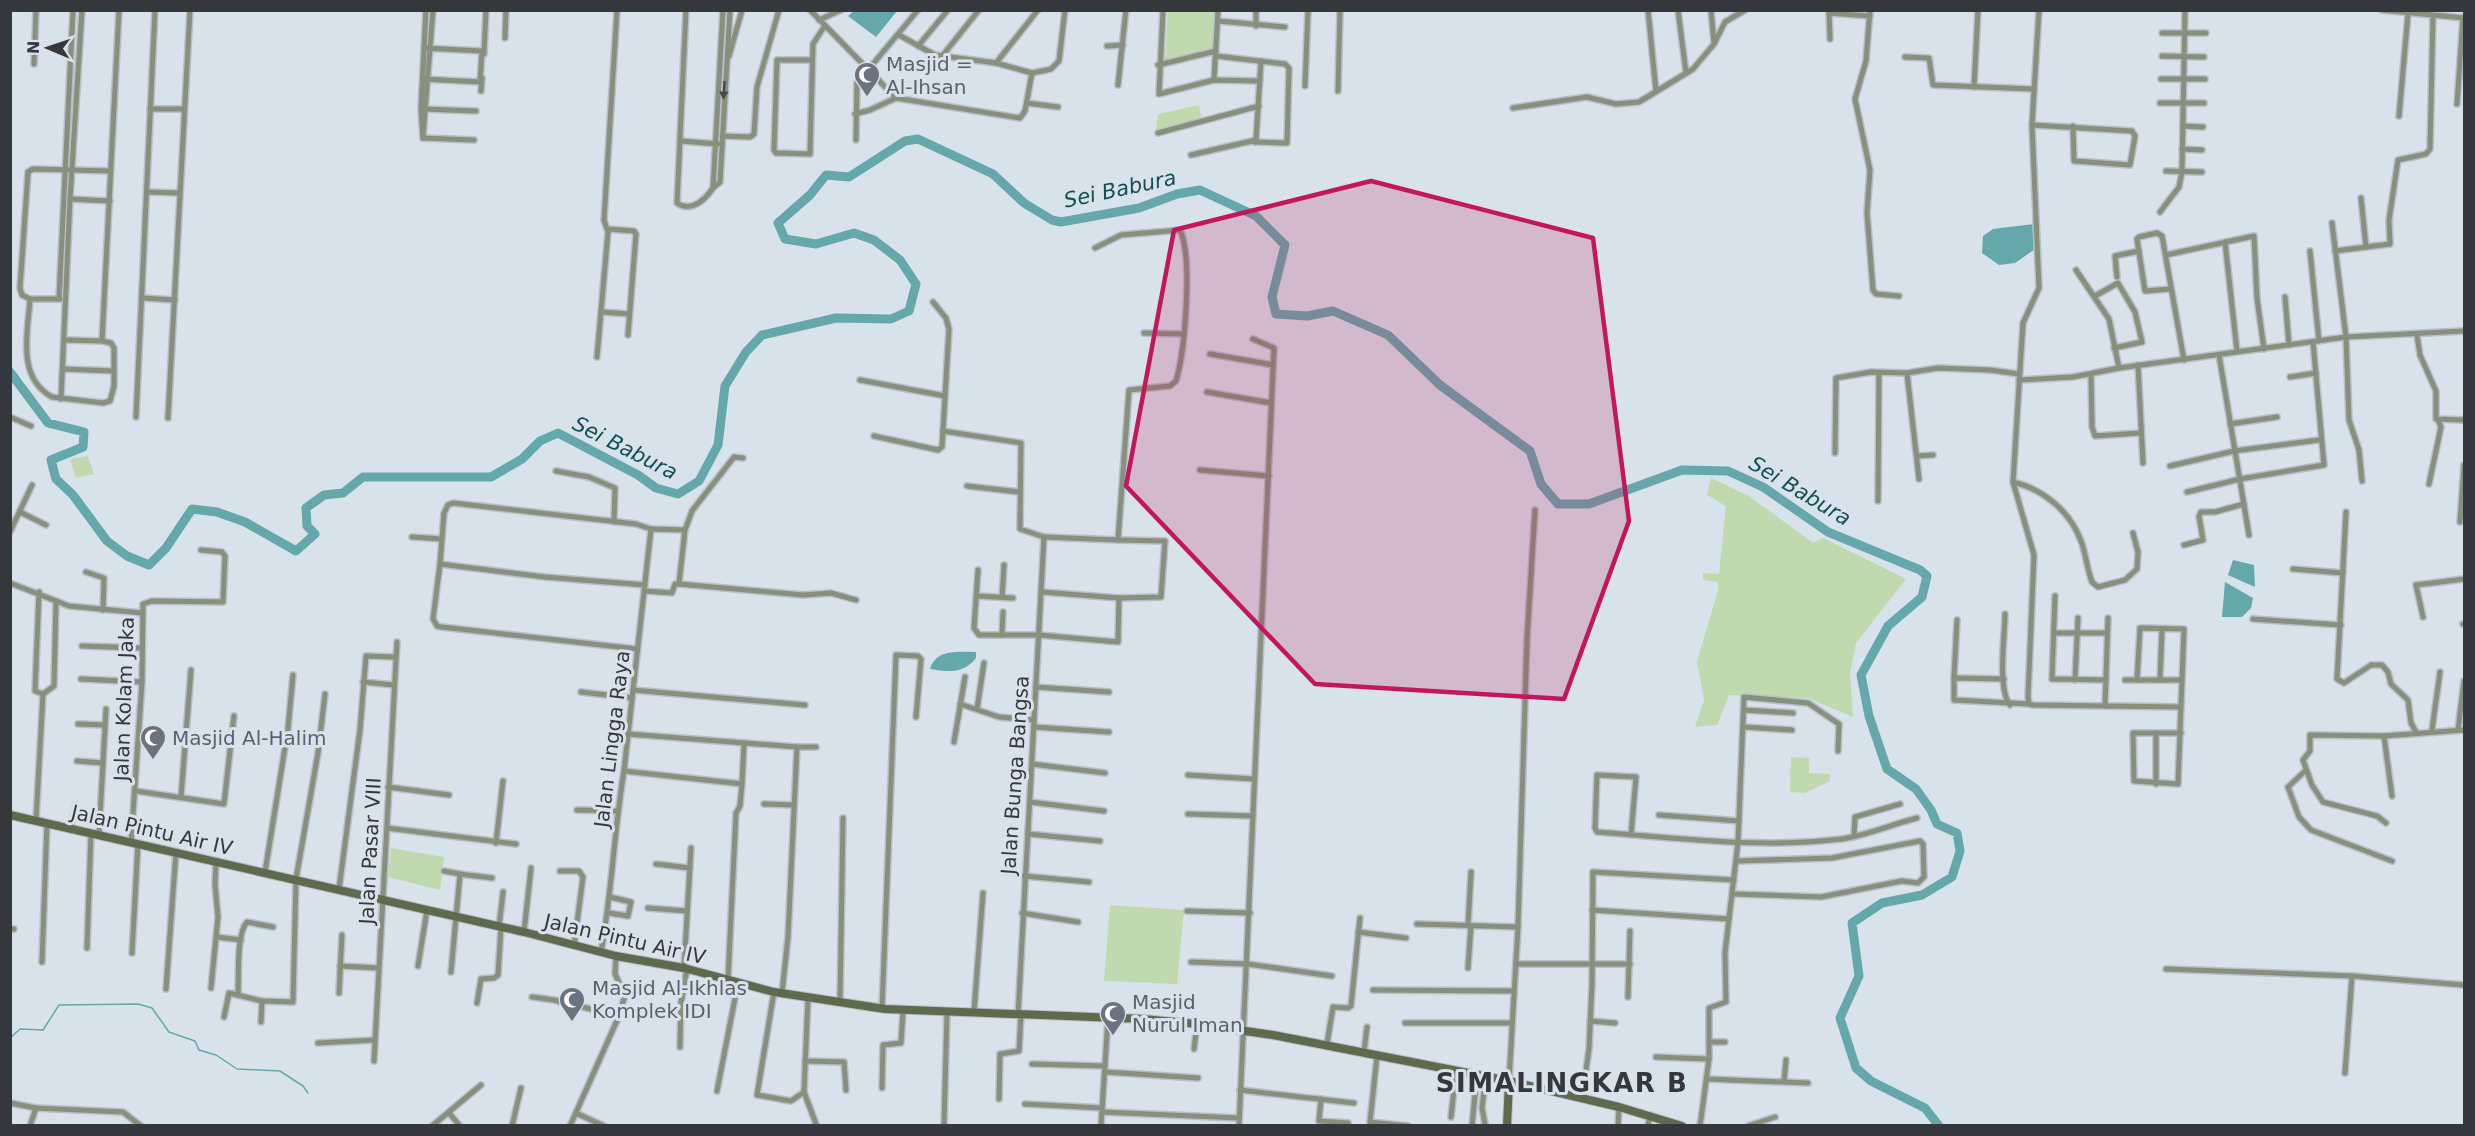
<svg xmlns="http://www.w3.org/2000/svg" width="2475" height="1136" font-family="'DejaVu Sans',sans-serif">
<rect width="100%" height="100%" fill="#d8e2eb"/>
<g fill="#c1d9af">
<polygon points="1168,11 1216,11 1215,47 1165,61"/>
<polygon points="1199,105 1202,121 1156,131 1158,114"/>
<polygon points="88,456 94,474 76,478 70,459"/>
<polygon points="1711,478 1749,496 1813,543 1823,538 1906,579 1856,643 1850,673 1853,717 1808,698 1729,695 1717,725 1695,727 1704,700 1697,661 1718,591 1718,582 1703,580 1703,573 1719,574 1726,506 1707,495"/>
<polygon points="1791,757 1809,758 1809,773 1830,774 1830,781 1805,793 1790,792"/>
<polygon points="391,848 444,857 440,890 388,877"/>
<polygon points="1110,905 1184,910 1177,984 1104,981"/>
</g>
<g fill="#65a8ab">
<polygon points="854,11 854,10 897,11 876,37 848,16"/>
<polygon points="2035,224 2038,247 2015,263 1999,265 1982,253 1983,236 1993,229"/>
<polygon points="2233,560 2254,565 2255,587 2228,575"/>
<polygon points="2225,582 2253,598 2251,608 2242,617 2222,617"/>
<path d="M976,652v6c-12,16 -28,14 -46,11 6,-20 28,-17 46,-17z"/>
</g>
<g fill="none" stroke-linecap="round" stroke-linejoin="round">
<polyline stroke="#65a8ab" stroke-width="1.5" points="10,1038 20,1029 43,1030 59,1005 138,1004 152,1008 169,1032 195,1041 199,1050 216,1055 237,1069 280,1071 303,1086 308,1093"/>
<polyline stroke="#65a8ab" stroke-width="9" points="10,372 48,423 84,432 83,447 51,460 56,479 73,495 107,541 127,556 149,565 166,548 192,509 217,512 245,522 296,551 315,534 307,526 306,508 324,495 343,493 363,477 491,477 522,459 540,441 558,433 638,475 656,488 678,494 699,481 718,445 725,386 746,352 762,335 836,318 891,319 909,311 916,284 900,260 874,240 854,233 816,244 785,239 778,223 810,195 826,175 849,177 905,141 918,139 993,174 1024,203 1052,220 1061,222 1139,208 1177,194 1200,190 1256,216 1285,245 1272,297 1276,314 1307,316 1333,311 1388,335 1440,385 1530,451 1541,484 1558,504 1589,504 1682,470 1728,471 1763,487 1828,532 1920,570 1927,576 1922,597 1888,626 1861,675 1869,716 1887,769 1916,789 1931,810 1937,824 1957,833 1960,851 1952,877 1922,895 1882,903 1852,923 1859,976 1840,1018 1856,1068 1871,1081 1925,1108 1939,1126"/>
<defs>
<g id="street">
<path d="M686,10l-9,193c14,10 28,-3 36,-15"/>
<polyline points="723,10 713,188 720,182 730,10"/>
<polyline points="810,10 896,98 1020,118 1025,111 1032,73"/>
<polyline points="1163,10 1159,94 1214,80 1258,81"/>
<polyline points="1256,10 1256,26"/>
<polyline points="1648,10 1656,91"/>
<polyline points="1678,10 1686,73"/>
<polyline points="1711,10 1714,43"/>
<polyline points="1829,10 1830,39"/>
<polyline points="1870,10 1866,61 1855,99 1870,170 1867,213 1873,290 1876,294 1899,296"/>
<polyline points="2039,10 2032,125 2039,288 2023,323 2013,482 2034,555 2028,697 2029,704 2033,705 2181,707"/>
<polyline points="2382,10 2464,18"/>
<polyline points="1829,13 1870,16"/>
<polyline points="819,20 841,10"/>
<polyline points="1218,21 1285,27"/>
<polyline points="2162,33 2206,33"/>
<polyline points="899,35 935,55 996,63 1032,73 1042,71 1051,69 1059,61 1065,10"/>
<polyline points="505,38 506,10"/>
<polyline points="918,46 948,10"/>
<polyline points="1107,46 1123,45"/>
<polyline points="484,54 486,10"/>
<polyline points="943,55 979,10"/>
<polyline points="729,56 742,10"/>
<polyline points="1216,56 1285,64 1289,68 1287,143 1254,142"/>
<polyline points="2162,56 2204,57"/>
<polyline points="1905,57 1929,58 1933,85 2033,89"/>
<polyline points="812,60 777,60 774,150 776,153 810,154 813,44 824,27"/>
<polyline points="996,63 1038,10"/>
<polyline points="34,64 36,10"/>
<polyline points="1158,65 1216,51"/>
<polyline points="423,79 480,82 482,51 424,48"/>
<polyline points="2161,79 2205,79"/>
<polyline points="1214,80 1218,10"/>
<polyline points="1118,85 1126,10"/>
<polyline points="1305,86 1308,10"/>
<polyline points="1974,87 1978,10"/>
<polyline points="481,91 482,78"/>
<polyline points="1338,91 1340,10"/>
<polyline points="1027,103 1058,107"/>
<polyline points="2160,103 2204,103"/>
<polyline points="2457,104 2463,18"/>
<polyline points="1513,108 1587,97 1616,104 1639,102 1693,69 1714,44 1725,22 1745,10"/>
<polyline points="150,109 184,109"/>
<polyline points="424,109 476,111"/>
<polyline points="855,114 870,110 896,98"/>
<polyline points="2399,116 2408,14"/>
<polyline points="2032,125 2132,131 2135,136 2130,165 2074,161 2073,126"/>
<polyline points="2183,126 2203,127"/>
<polyline points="1158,133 1259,106"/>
<polyline points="722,136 750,137 754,134 757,87 779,10"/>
<polyline points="423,137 433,10"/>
<polyline points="423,138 421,109 426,10"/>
<polyline points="423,138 474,140"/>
<polyline points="856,140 857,83 918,10"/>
<polyline points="681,141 718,144"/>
<polyline points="2182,149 2202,150"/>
<polyline points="1191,155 1256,140 1261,61"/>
<path d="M111,171l-78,-2 -5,3 -8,116 2,7 8,4c-2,33 -14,78 22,98l51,6 7,-2 4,-15v-38l-3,-5 -9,-2 17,-331"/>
<polyline points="2166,171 2202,172"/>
<polyline points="147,192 179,193"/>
<polyline points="2361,198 2366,247"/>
<polyline points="70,199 110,201"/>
<polyline points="2160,212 2179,187 2182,172 2185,10"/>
<polyline points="2332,223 2346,337 2349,420 2359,450 2362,481"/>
<polyline points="608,229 634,231 636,234 628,335"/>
<polyline points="2225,242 2237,351"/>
<polyline points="2310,251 2319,341"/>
<polyline points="2335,251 2390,244 2389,220 2398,160 2426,154 2430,149 2433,16"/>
<polyline points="2166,255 2254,236 2257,298 2264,349"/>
<polyline points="2076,270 2109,319 2119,368"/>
<polyline points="2117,277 2115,256 2139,251"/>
<polyline points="2170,289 2145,291 2137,239 2139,237 2157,233 2162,236 2184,360"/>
<polyline points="2095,296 2118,283 2135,312 2142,342 2114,348"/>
<polyline points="2285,297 2289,345"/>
<polyline points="142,298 175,300"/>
<polyline points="30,299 60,299"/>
<polyline points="59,299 73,10"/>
<path d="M933,302l13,16 3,11 -6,102 78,12 -1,86 24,8 74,3 11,-150 41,-4 6,-5c9,-30 17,-124 4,-151l-59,5 -26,13"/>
<polyline points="602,312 628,314"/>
<polyline points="1144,333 1184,334"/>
<polyline points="2417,335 2420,355 2436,391 2436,419 2464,420"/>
<polyline points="65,340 102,341"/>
<polyline points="1210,354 1273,365"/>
<polyline points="2219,355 2249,535"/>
<polyline points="597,357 608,232 604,220 617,10"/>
<polyline points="2138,365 2143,463"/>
<polyline points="63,369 114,371"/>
<polyline points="1907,373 1919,479"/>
<polyline points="2091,374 2092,427 2095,436 2140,433"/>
<polyline points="2290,377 2316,373"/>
<polyline points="860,380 945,396"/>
<polyline points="2019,380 2073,377 2119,368 2346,337 2464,331"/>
<polyline points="1207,392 1271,403"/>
<polyline points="61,399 70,199 82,10"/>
<polyline points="10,417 31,426"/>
<polyline points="136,417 155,10"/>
<polyline points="168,418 190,10"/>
<polyline points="2230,424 2277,417"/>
<polyline points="874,436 938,450 942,447 943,431"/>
<polyline points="1835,453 1836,378 1871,372 1907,373 1938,368 1990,370 2019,374"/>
<polyline points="1917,456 1933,455"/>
<polyline points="2170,466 2234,451 2319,440"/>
<polyline points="1200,470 1269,476"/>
<polyline points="556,471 589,477 615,488 614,522"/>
<path d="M2013,482c30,7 57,29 68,59 5,13 6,28 11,41l6,5 27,-7 12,-11 1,-17 -5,-19"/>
<polyline points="2429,484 2441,427 2438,420"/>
<polyline points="967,486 1019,492"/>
<polyline points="2187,492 2240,479 2324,465 2313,342"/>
<polyline points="1878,501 1879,373"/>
<polyline points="20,512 46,525"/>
<polyline points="2346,512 2337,679 2344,683 2371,665 2382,665 2388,672 2391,684 2408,700 2411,723 2416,732"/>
<polyline points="2460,522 2464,465"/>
<polyline points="10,532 32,485"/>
<polyline points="412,537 442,539"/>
<polyline points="2184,545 2203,540 2199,516 2201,512 2215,512 2244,504"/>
<polyline points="440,564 444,513 448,505 453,503 636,524 651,529 685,530"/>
<polyline points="2293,569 2343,573"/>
<polyline points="978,570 974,628 979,635 1039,635 1118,642 1119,598"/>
<polyline points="86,572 104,578 103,610"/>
<polyline points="10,583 69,606 142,613"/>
<polyline points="679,584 803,595 831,593 856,600"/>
<polyline points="679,584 685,530 692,511 734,457 743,458"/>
<polyline points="645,591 672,593 675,584 679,584"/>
<polyline points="39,592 35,691 43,694"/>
<polyline points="1042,592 1119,598 1161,597 1165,541 1118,540"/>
<polyline points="977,596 1013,598"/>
<polyline points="2055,596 2052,679 2106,680"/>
<polyline points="1002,597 1004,565"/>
<path d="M2005,614c0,22 -8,74 5,91"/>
<polyline points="2423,617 2416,585 2464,579"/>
<polyline points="2253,619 2341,625"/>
<polyline points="2463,624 2464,624"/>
<polyline points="2054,633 2107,633"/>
<polyline points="1002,635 1003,612"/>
<polyline points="82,646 142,648"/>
<polyline points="637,649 442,627 437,626 433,619 440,564 545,577 645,585"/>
<polyline points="1954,678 1957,620"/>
<polyline points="81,679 142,682"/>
<polyline points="2004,679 1954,678 1954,700 2029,704"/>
<polyline points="2075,680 2078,618"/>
<polyline points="2125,680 2182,680"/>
<polyline points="2137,680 2140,628 2184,629 2178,784 2134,781 2133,733 2181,733"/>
<polyline points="2160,680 2162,629"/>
<polyline points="363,682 394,685"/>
<polyline points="1036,687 1109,692"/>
<polyline points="633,690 805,705"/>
<polyline points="581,692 632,698"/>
<polyline points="960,704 999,717 1034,720"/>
<polyline points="2105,706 2108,618"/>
<polyline points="977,709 984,663"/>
<polyline points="1744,710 1793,713"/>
<polyline points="78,724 105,725"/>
<polyline points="1034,727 1109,732"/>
<polyline points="1744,727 1792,730"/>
<polyline points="2432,730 2440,672"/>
<polyline points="2458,730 2464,681"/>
<polyline points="628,734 797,747 788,937 782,993"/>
<polyline points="2384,736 2392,796"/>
<polyline points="954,742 965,677"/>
<polyline points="797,747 816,747"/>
<polyline points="77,761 103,763"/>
<polyline points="1032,764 1105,773"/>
<polyline points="2306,770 2288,787 2299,817 2311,830 2392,861"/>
<polyline points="624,771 742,784 740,806 736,813 728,980"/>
<polyline points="1188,775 1254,779"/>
<polyline points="742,784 744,745"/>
<polyline points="2156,784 2156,733"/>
<polyline points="388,787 449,795"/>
<polyline points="136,791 224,804 234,716"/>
<polyline points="181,797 191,670"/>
<polyline points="1030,802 1104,811"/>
<polyline points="764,804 793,805"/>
<polyline points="577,810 618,811"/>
<polyline points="1188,814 1253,816"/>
<polyline points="1659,815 1739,821"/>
<polyline points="36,820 43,694 54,686 56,601"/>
<polyline points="2386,823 2377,816 2323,802 2312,785 2303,760 2310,751 2310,735 2384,736 2464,730"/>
<polyline points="70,828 76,805"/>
<polyline points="387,828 516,844"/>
<polyline points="1028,834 1100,841"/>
<polyline points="99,835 106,709"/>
<path d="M1631,835l5,-58 -39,-2 -2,53 2,4c81,6 164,17 244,7 24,-3 52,-15 76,-21"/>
<polyline points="1854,835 1855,817 1900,804"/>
<polyline points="131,843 142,682 143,604 152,601 223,602 225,556 222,552 201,550"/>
<polyline points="496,843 503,781"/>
<polyline points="656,864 690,868"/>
<polyline points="444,871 460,874"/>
<polyline points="560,871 579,871 583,877 574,946"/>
<polyline points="265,872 288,729 293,675"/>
<polyline points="1024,876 1089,882"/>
<polyline points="339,889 360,730 366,656 395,657"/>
<polyline points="1733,894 1821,897 1902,881 1918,883 1924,877 1923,844 1920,841 1832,858 1736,861"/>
<polyline points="648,908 687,911"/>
<polyline points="1592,910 1729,919"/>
<polyline points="1187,911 1250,913"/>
<polyline points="609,913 628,916 631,902 610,897"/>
<polyline points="1022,913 1078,922"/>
<polyline points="1417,924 1518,927"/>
<polyline points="1468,926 1471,872"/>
<polyline points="499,927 503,892"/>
<polyline points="10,929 14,929"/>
<polyline points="524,932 531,868"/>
<polyline points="1358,932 1406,938"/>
<polyline points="217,937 241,940"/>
<polyline points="87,948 91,833"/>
<path d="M601,952c11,-60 13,-121 23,-181l27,-242"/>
<polyline points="132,953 138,844"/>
<polyline points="42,962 47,823"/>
<polyline points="1191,962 1248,964 1332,976"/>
<polyline points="1516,964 1630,964"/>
<polyline points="340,966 378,968"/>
<polyline points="418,966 427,910"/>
<polyline points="684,968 691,848"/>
<polyline points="1468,968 1471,926"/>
<polyline points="2166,969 2352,976 2464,985"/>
<polyline points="451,972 460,874 492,878"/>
<polyline points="211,988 218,917 215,885 216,861"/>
<polyline points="166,989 176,852"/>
<polyline points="1373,990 1513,991"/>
<polyline points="774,992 757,1095 791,1101 804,1092"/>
<polyline points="339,993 342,935"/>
<path d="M238,994c1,-17 -2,-60 9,-72l26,5"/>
<polyline points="532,997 554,1000 619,1016"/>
<polyline points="1628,997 1630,931"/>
<polyline points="808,998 804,1092 816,1124"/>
<polyline points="477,1003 481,979 494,978 498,975 501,928"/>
<polyline points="840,1003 843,818"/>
<polyline points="882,1009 896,655 918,656 921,659 916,717"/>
<polyline points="974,1012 983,893"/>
<polyline points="1018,1015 1044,537"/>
<polyline points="224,1017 229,993 262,1001 293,1002 296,879 318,753 325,694"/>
<polyline points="1590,1021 1615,1023"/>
<polyline points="261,1022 262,1001"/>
<polyline points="1405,1023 1511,1023"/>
<polyline points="1710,1042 1725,1042"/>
<polyline points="318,1043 375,1040"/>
<polyline points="1327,1044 1333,1007 1348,1008 1351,1006 1360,918"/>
<polyline points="680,1047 681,1003 687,969"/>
<polyline points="1194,1049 1197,1024"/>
<polyline points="1364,1052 1367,1027"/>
<polyline points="1377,1056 1370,1122 1408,1126"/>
<polyline points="1656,1057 1709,1059"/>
<polyline points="374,1061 397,642"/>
<polyline points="805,1061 844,1062 846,1090"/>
<polyline points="1032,1064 1105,1066"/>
<polyline points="1105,1072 1198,1078"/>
<polyline points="2345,1073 2352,976"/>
<polyline points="1707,1079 1808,1083"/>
<polyline points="1509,1081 1518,927 1527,639 1535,510"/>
<polyline points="1784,1082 1786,1060"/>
<polyline points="882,1088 883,1045 901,1043 903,1011"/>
<polyline points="1240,1090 1354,1103"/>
<polyline points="717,1091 738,983"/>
<polyline points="1582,1098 1589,1049 1592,985 1593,872 1734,880"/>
<polyline points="999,1099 1000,1054 1019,1051 1021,1015"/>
<polyline points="1321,1099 1319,1121 1348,1123"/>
<polyline points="10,1103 36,1108 123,1112 141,1126"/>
<polyline points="1025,1104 1102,1108"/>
<polyline points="1102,1112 1239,1118"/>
<polyline points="449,1113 460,1126"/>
<polyline points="576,1113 604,1126"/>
<polyline points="1451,1117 1456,1071"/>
<polyline points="1485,1124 1482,1108 1486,1076"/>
<polyline points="30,1126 36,1108"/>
<polyline points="432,1126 481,1085"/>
<polyline points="512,1126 521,1088"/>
<polyline points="570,1126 619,1016 625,995 615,974 616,956"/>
<polyline points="944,1126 947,1012"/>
<polyline points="1101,1126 1108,1018"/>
<polyline points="1239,1126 1274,348 1253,339"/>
<polyline points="1472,1126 1477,1074"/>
<polyline points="1618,1126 1619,1107"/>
<polyline points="1648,1126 1650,1115"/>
<polyline points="1700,1126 1709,1059 1709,1008 1726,1002 1725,953 1738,842 1744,697 1808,703 1839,724 1838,751"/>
<polyline points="1748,1126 1775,1117"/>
</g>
<g id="secondary">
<polyline points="10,815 524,932 616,956 684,968 774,992 885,1009 1143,1019 1197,1024 1273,1035 1509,1081 1619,1107 1682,1126"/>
<polyline points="1507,1126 1509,1081"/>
</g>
</defs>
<use href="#street" stroke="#b7c0c8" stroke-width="8"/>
<use href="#secondary" stroke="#b7c0c8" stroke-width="10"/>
<use href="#street" stroke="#87907d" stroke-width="5"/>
<use href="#secondary" stroke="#5d6a4d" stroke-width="8"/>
</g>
<defs><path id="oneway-solid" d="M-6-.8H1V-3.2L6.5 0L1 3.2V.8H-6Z" transform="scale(1.5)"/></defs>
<use fill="#454a49" href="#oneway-solid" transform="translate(724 90) rotate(94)"/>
<path fill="#c2185b" fill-opacity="0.2" stroke="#c2185b" stroke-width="4.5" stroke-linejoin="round" d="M1371,181l222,57 36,283 -65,178 -249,-15 -189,-198 48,-256z"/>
<defs>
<symbol id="mosque-pin" viewBox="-11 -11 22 30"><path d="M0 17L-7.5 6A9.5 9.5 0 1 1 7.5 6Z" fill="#6b7280" stroke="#d8e2eb"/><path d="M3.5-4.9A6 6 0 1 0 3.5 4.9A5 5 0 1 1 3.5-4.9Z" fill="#fff"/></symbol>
</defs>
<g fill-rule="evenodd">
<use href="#mosque-pin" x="852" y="60" width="30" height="40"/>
<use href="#mosque-pin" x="138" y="723" width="30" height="40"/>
<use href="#mosque-pin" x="557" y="985" width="30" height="40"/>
<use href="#mosque-pin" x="1098" y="999" width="30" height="40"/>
</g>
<g text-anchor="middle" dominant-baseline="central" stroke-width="6" stroke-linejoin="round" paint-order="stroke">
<g font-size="20" fill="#5b616d" stroke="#d8e2eb" text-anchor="start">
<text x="886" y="64">Masjid =<tspan x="886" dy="23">Al-Ihsan</tspan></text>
<text x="172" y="738">Masjid Al-Halim</text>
<text x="592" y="988">Masjid Al-Ikhlas<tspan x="592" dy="23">Komplek IDI</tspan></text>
<text x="1132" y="1002">Masjid<tspan x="1132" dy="23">Nurul Iman</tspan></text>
</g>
<g font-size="20" fill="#34383c" stroke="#d8e2eb">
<text transform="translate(124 699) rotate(-88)">Jalan Kolam Jaka</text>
<text transform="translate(612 739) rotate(-83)">Jalan Lingga Raya</text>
<text transform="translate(1015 775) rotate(-86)">Jalan Bunga Bangsa</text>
<text transform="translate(152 830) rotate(13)">Jalan Pintu Air IV</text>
<text transform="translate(370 851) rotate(-87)">Jalan Pasar VIII</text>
<text transform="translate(625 939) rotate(13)">Jalan Pintu Air IV</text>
</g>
<g font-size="21" font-style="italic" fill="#145053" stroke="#d8e2eb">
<text transform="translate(1120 189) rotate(-12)">Sei Babura</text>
<text transform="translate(625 448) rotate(27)">Sei Babura</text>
<text transform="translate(1800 491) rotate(31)">Sei Babura</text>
</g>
<g font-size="26" font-weight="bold" letter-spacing="1.5" fill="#34383c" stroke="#d8e2eb">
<text x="1562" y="1083">SIMALINGKAR B</text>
</g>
</g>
<rect width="2475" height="1136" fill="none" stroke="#34383c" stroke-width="24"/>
<g transform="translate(48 48) rotate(272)" stroke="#d8e2eb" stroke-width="4.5" paint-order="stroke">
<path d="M0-4.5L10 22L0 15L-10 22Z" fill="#34383c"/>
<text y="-9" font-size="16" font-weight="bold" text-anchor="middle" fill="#34383c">N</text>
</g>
</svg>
